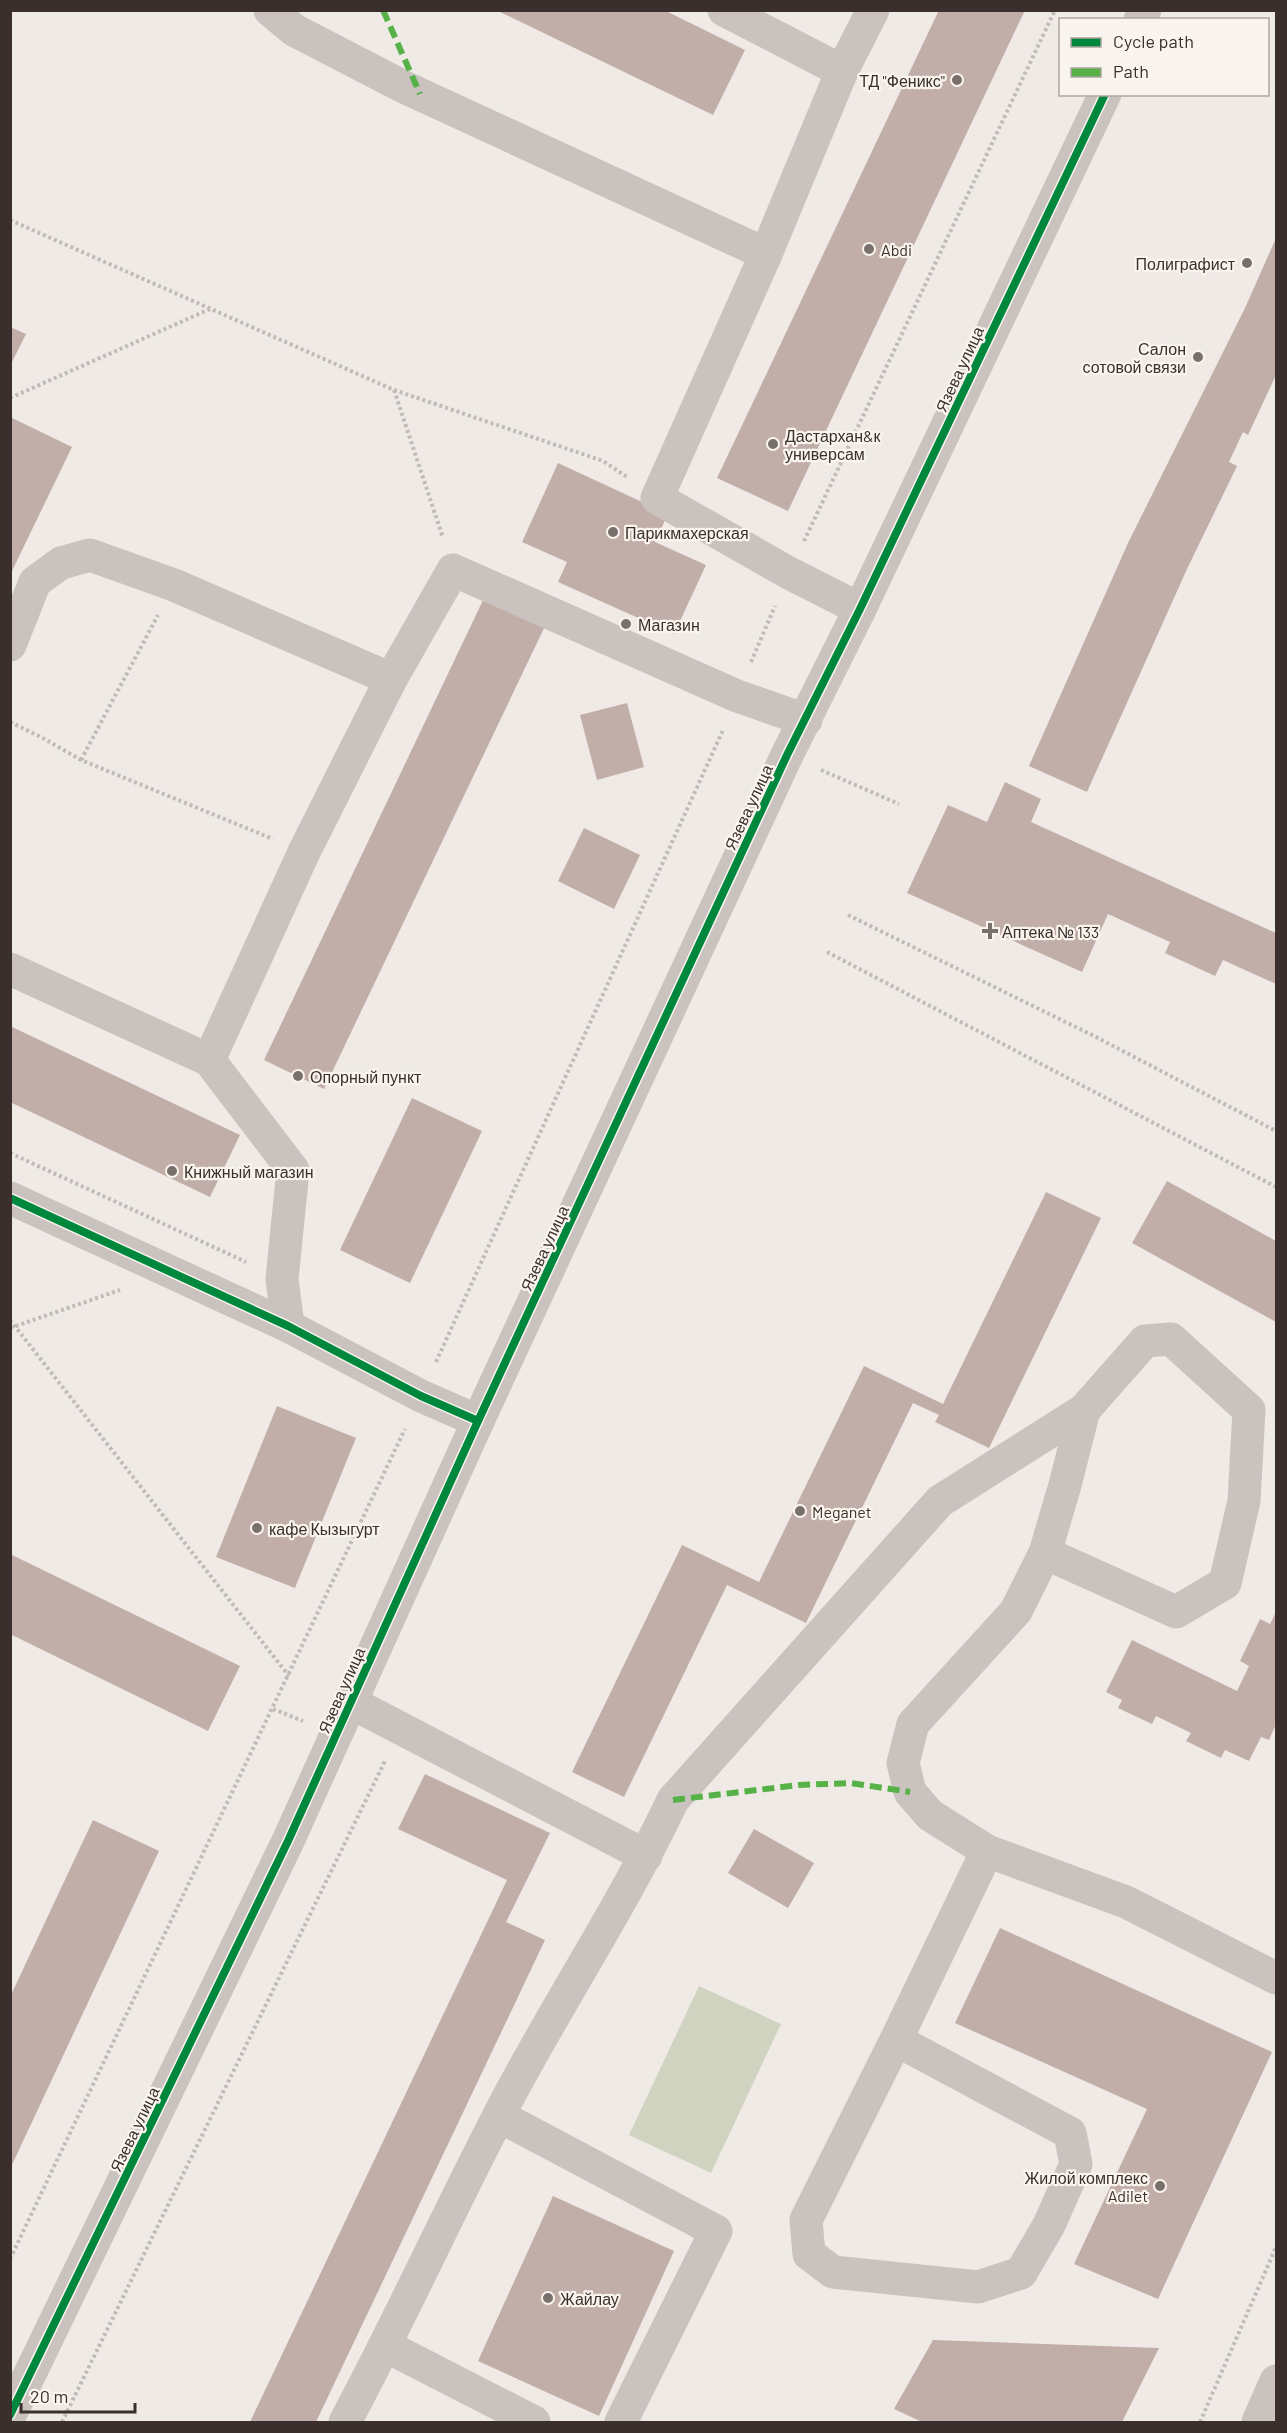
<svg xmlns="http://www.w3.org/2000/svg" width="1287" height="2433" font-family="Barlow,sans-serif">
<rect width="100%" height="100%" fill="#efeae6"/>
<polygon fill="#d1d3c1" points="699,1986 781,2024 711,2173 629,2135"/>
<g fill="#c2aea8">
<polygon points="496,10 664,10 745,50 713,115"/>
<polygon points="939,10 1025,10 788,511 717,478"/>
<polygon points="1276,238 1276,375 1248,435 1243,432 1229,462 1237,466 1187,569 1087,792 1029,766 1128,543 1245,308"/>
<polygon points="10,327 26,334 10,366"/>
<polygon points="10,417 72,447 10,575"/>
<polygon points="558,463 668,514 655,542 706,565 674,634 558,582 567,562 522,542"/>
<polygon points="485,596 546,624 324,1089 264,1060"/>
<polygon points="627,703 644,767 597,780 580,715"/>
<polygon points="1005,782 1041,799 1031,822 1276,933 1276,984 1223,960 1215,976 1165,953 1170,942 1108,914 1082,972 907,893 948,805 987,822"/>
<polygon points="584,828 640,855 614,909 558,881"/>
<polygon points="10,1026 240,1135 210,1197 10,1102"/>
<polygon points="412,1098 482,1131 410,1283 340,1250"/>
<polygon points="1167,1181 1276,1241 1276,1322 1132,1243"/>
<polygon points="1046,1192 1101,1218 989,1448 935,1422 939,1415 913,1403 806,1623 727,1585 624,1797 572,1772 682,1545 759,1582 864,1366 943,1404"/>
<polygon points="277,1406 356,1438 295,1588 216,1557"/>
<polygon points="10,1554 240,1666 208,1731 10,1634"/>
<polygon points="1276,1612 1276,1724 1269,1740 1261,1737 1249,1761 1225,1750 1221,1758 1186,1741 1191,1733 1156,1716 1152,1724 1118,1708 1122,1700 1106,1692 1132,1640 1237,1691 1249,1666 1240,1661 1260,1619 1270,1624"/>
<polygon points="425,1774 550,1833 506,1922 545,1940 316,2422 250,2422 507,1880 398,1829"/>
<polygon points="93,1820 159,1851 10,2169 10,1997"/>
<polygon points="754,1829 814,1863 788,1908 728,1873"/>
<polygon points="1000,1928 1272,2052 1158,2299 1074,2264 1147,2109 955,2023"/>
<polygon points="553,2196 674,2251 599,2416 478,2361"/>
<polygon points="933,2340 1159,2348 1122,2422 922,2422 894,2409"/>
</g>
<g fill="none" stroke-linecap="round" stroke-linejoin="round">
<g stroke="#c1bbb7" stroke-width="4" stroke-dasharray="3 3" stroke-linecap="butt">
<polyline points="10,220 394,390 443,538"/>
<polyline points="394,390 603,461 627,477"/>
<polyline points="10,398 210,309"/>
<polyline points="804,541 1055,10"/>
<polyline points="751,662 775,606"/>
<polyline points="10,722 39,736 81,760 273,839"/>
<polyline points="81,760 158,615"/>
<polyline points="821,770 899,804"/>
<polyline points="848,915 1094,1036 1276,1131"/>
<polyline points="827,952 1276,1187"/>
<polyline points="10,1153 246,1262"/>
<polyline points="10,1320 289,1676"/>
<polyline points="10,1328 120,1290"/>
<polyline points="436,1362 723,730"/>
<polyline points="273,1709 303,1721"/>
<polyline points="10,2259 405,1429"/>
<polyline points="62,2422 385,1761"/>
<polyline points="1200,2422 1276,2247"/>
</g>
<g stroke="#c9c2be" stroke-width="33">
<polyline points="270,10 294,30 404,87 766,254"/>
<polyline points="724,10 842,71"/>
<polyline points="1140,20 1145,10"/>
<polyline points="860,609 789,573 657,498 766,254 842,71 873,10"/>
<polyline points="10,645 35,582 61,563 90,555 174,585 391,679"/>
<polyline points="10,969 209,1060 293,1170 282,1279 288,1326"/>
<polyline points="209,1060 304,852 391,679 453,570 737,696 806,720"/>
<polyline points="10,1198 288,1326 421,1396 478,1421"/>
<polyline points="1084,1410 1065,1485 1045,1553 1016,1611 913,1724 903,1763 910,1792 930,1815 987,1851 1126,1902 1276,1978"/>
<polyline points="350,1702 646,1856"/>
<polyline points="896,2040 1070,2133 1076,2164 1049,2225 1021,2273 978,2287 833,2272 809,2254 806,2220 896,2040 987,1851"/>
<polyline points="499,2116 716,2231 621,2422"/>
<polyline points="386,2346 534,2422"/>
<polyline points="10,2415 288,1841 478,1421 787,755 860,609 1105,94"/>
<path d="M345,2422c58,-108 108,-220 165,-328 53,-99 115,-193 163,-294l267,-299 144,-91 61,-69 26,-2 78,71 -5,91 -19,82 -49,29 -131,-59"/>
<polyline points="1258,2422 1276,2381"/>
</g>
<g stroke="#56b246" stroke-width="6" stroke-dasharray="12 6" stroke-linecap="butt">
<polyline points="383,10 420,94"/>
<polyline points="673,1800 799,1785 851,1783 910,1792"/>
</g>
<defs>
<g id="cycleway">
<polyline points="10,1198 288,1326 421,1396 478,1421"/>
<polyline points="10,2415 288,1841 478,1421 787,755 860,609 1105,94"/>
</g>
</defs>
<use href="#cycleway" stroke="#faf4ee" stroke-width="11"/>
<use href="#cycleway" stroke="#00873e" stroke-width="8"/>
</g>
<g fill="#79706d" stroke="#faf4ee" stroke-width="2">
<circle cx="957" cy="80" r="6"/>
<circle cx="869" cy="249" r="6"/>
<circle cx="1247" cy="263" r="6"/>
<circle cx="1198" cy="357" r="6"/>
<circle cx="773" cy="444" r="6"/>
<circle cx="613" cy="532" r="6"/>
<circle cx="626" cy="624" r="6"/>
<path d="M987 922h6v6h6v6h-6v6h-6v-6h-6v-6h6z"/>
<circle cx="298" cy="1076" r="6"/>
<circle cx="172" cy="1171" r="6"/>
<circle cx="800" cy="1511" r="6"/>
<circle cx="257" cy="1528" r="6"/>
<circle cx="1160" cy="2186" r="6"/>
<circle cx="548" cy="2298" r="6"/>
</g>
<g text-anchor="middle" dominant-baseline="central" stroke-width="4.5" stroke-linejoin="round" paint-order="stroke">
<g font-size="16" fill="#3a2f2c" stroke="#faf4ee" text-anchor="start">
<text x="945" y="80" text-anchor="end">ТД "Феникс"</text>
<text x="881" y="249">Abdi</text>
<text x="1235" y="263" text-anchor="end">Полиграфист</text>
<text x="1186" y="348" text-anchor="end">Салон<tspan x="1186" dy="18">сотовой связи</tspan></text>
<text x="785" y="435">Дастархан&amp;к<tspan x="785" dy="18">универсам</tspan></text>
<text x="625" y="532">Парикмахерская</text>
<text x="638" y="624">Магазин</text>
<text x="1002" y="931">Аптека № 133</text>
<text x="310" y="1076">Опорный пункт</text>
<text x="184" y="1171">Книжный магазин</text>
<text x="812" y="1511">Meganet</text>
<text x="269" y="1528">кафе Кызыгурт</text>
<text x="1148" y="2177" text-anchor="end">Жилой комплекс<tspan x="1148" dy="18">Adilet</tspan></text>
<text x="560" y="2298">Жайлау</text>
</g>
<g font-size="16" fill="#3a2f2c" stroke="#faf4ee">
<text transform="translate(959 369) rotate(-65)">Язева улица</text>
<text transform="translate(748 807) rotate(-65)">Язева улица</text>
<text transform="translate(544 1248) rotate(-65)">Язева улица</text>
<text transform="translate(341 1690) rotate(-66)">Язева улица</text>
<text transform="translate(134 2129) rotate(-64)">Язева улица</text>
</g>
</g>
<rect width="1287" height="2433" fill="none" stroke="#3a2f2c" stroke-width="24"/>
<rect x="1059" y="18" width="210" height="78" fill="#faf4ee" stroke="#ada5a0" stroke-width="1.5"/>
<rect x="1071" y="38" width="30" height="9" fill="#00873e" stroke="#ada5a0" stroke-width="1.5"/>
<text x="1113" y="48" font-size="18" fill="#3a2f2c">Cycle path</text>
<rect x="1071" y="68" width="30" height="9" fill="#56b246" stroke="#ada5a0" stroke-width="1.5"/>
<text x="1113" y="78" font-size="18" fill="#3a2f2c">Path</text>
<path d="M21 2403v9h114v-9" fill="none" stroke="#3a2f2c" stroke-width="3"/>
<text x="30" y="2403" font-size="18" fill="#3a2f2c" stroke="#faf4ee" stroke-width="4.5" paint-order="stroke">20 m</text>
</svg>
